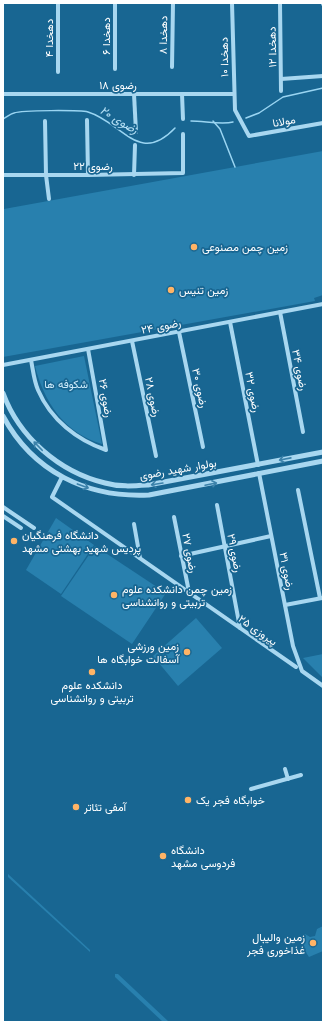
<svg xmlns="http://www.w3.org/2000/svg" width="326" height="1025" font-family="Jost,Vazirmatn,sans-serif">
<rect width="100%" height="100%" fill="#186692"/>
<g fill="#2880ae">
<polygon points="323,151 323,295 314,298 315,301 3,357 4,209"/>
<path d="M84,356l18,88c-38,-11 -58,-42 -67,-78z"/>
<polygon points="56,518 94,545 61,594 26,570"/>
<polygon points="95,546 166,593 132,644 61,596"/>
<polygon points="196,618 222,648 178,686 153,656"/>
<polygon points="323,654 323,678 303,658"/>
<polygon points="8,874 90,950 90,952 8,877"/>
<polygon points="323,926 323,951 309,957 303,948 304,945 301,938 296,938 305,934 310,937 315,936 317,929"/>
<polygon points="115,974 118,974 169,1022 163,1022 115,977"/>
</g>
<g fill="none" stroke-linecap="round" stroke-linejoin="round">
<g stroke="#9ad5f2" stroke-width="1.5">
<polyline points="246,118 259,113 283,97 323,88"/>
<path d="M3,119c4,-2 7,-5 11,-6 8,-3 66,-3 74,-1 34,10 51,54 87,16"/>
<path d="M191,121c13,0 31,4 42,1"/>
<polyline points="213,121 220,129 235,167"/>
</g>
<g stroke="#a8d7f0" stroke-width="4">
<polyline points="58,3 58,72"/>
<polyline points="115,3 115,69"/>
<polyline points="232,3 235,110 249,136 323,123"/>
<polyline points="280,3 281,91"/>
<polyline points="323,3 323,4"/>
<polyline points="172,67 173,3"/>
<polyline points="281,79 323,76"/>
<polyline points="3,94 233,94"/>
<polyline points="134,94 136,132"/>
<polyline points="182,94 183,119"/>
<polyline points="87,120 88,175"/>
<polyline points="45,121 46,175 49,199"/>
<polyline points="3,175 88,175 183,173 183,134"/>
<polyline points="134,175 135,145"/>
<polyline points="280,312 303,432"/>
<polyline points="230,322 258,465"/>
<polyline points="179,332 203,447"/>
<polyline points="132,341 156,456"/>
<path d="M31,360c2,10 3,21 7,30 13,30 39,50 68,60l-18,-101"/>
<polyline points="3,365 323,304"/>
<polyline points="259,473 293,646 302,671 323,686"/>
<polyline points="62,477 52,497 296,667"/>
<polyline points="298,490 320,598"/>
<polyline points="217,505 240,628"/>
<polyline points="3,507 34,528"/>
<polyline points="3,516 21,528"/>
<polyline points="174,517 189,592"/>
<polyline points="134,524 140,558"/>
<polyline points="181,556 271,536"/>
<polyline points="285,605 322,598"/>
<polyline points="285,769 288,779"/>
<polyline points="251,789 301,775"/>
</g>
<g stroke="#a8d7f0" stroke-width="5">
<path d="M3,393c16,44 56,79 102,90 14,4 28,3 43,2l175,-33"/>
<path d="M3,416c30,56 84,82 146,79l174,-34"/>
</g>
</g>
<defs><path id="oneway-shaft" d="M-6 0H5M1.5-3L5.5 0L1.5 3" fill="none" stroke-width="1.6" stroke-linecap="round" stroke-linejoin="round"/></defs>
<g stroke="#3c82aa">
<use href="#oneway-shaft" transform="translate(38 446) rotate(-134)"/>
<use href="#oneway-shaft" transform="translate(285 459) rotate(169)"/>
<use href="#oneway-shaft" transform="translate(157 484) rotate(171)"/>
<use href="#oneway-shaft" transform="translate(211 484) rotate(-12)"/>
<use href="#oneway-shaft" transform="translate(83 486) rotate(20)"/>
</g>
<g fill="#ffb466" stroke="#186692" stroke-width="1.5">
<circle cx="194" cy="247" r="4"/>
<circle cx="171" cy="290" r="4"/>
<circle cx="14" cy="541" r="4"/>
<circle cx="114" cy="595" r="4"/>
<circle cx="187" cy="652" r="4"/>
<circle cx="92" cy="672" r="4"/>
<circle cx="188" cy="800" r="4"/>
<circle cx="76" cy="807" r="4"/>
<circle cx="163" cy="856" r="4"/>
<circle cx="313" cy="943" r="4"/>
</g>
<g text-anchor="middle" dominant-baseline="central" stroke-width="3.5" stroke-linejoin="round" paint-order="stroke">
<g font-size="11" fill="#fff" stroke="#186692">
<text transform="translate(163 35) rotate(-89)">دهخدا ۸</text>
<text transform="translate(106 36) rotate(-90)">دهخدا ۶</text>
<text transform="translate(49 38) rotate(-90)">دهخدا ۴</text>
<text transform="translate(272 47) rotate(-91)">دهخدا ۱۲</text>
<text transform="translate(224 57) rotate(-91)">دهخدا ۱۰</text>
<text x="118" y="85">رضوی ۱۸</text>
<text transform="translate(284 121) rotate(-10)">مولانا</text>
<text x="93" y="166">رضوی ۲۲</text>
<text transform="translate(161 326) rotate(-11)">رضوی ۲۴</text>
<text transform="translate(300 370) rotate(79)">رضوی ۳۴</text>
<text transform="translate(200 388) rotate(78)">رضوی ۳۰</text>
<text transform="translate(253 392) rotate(79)">رضوی ۳۲</text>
<text transform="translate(153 397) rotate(78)">رضوی ۲۸</text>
<text transform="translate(106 398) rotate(80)">رضوی ۲۶</text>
<text transform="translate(178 469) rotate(-10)">بولوار شهید رضوی</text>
<text transform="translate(190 553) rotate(79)">رضوی ۲۷</text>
<text transform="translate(235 553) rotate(79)">رضوی ۲۹</text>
<text transform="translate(287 571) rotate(79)">رضوی ۳۱</text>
<text transform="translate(258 630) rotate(35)">پیروزی ۲۵</text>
</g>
<g font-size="11" fill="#fff" stroke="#186692" text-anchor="start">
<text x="202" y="247">زمین چمن مصنوعی</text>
<text x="179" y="290">زمین تنیس</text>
<text x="22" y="535">دانشگاه فرهنگیان<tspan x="22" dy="13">پردیس شهید بهشتی مشهد</tspan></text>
<text x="122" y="589">زمین چمن دانشکده علوم<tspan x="122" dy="13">تربیتی و روانشناسی</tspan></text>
<text x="179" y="646" text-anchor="end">زمین ورزشی<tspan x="179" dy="13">آسفالت خوابگاه ها</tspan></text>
<text x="92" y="685" text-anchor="middle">دانشکده علوم<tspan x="92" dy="13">تربیتی و روانشناسی</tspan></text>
<text x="196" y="800">خوابگاه فجر یک</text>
<text x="84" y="807">آمفی تئاتر</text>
<text x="171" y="850">دانشگاه<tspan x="171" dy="13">فردوسی مشهد</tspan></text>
<text x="305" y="937" text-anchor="end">زمین والیبال<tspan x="305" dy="13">غذاخوری فجر</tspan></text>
</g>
<g font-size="11" fill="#ceecfb" stroke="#186692">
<text x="66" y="384">شکوفه ها</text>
</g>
<g font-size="12" font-style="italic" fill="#b8e2f7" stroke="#186692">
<text transform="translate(119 120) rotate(31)">رضوی ۲۰</text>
</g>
</g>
<rect width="326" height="1025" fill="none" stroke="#ffffff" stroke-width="8"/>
</svg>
